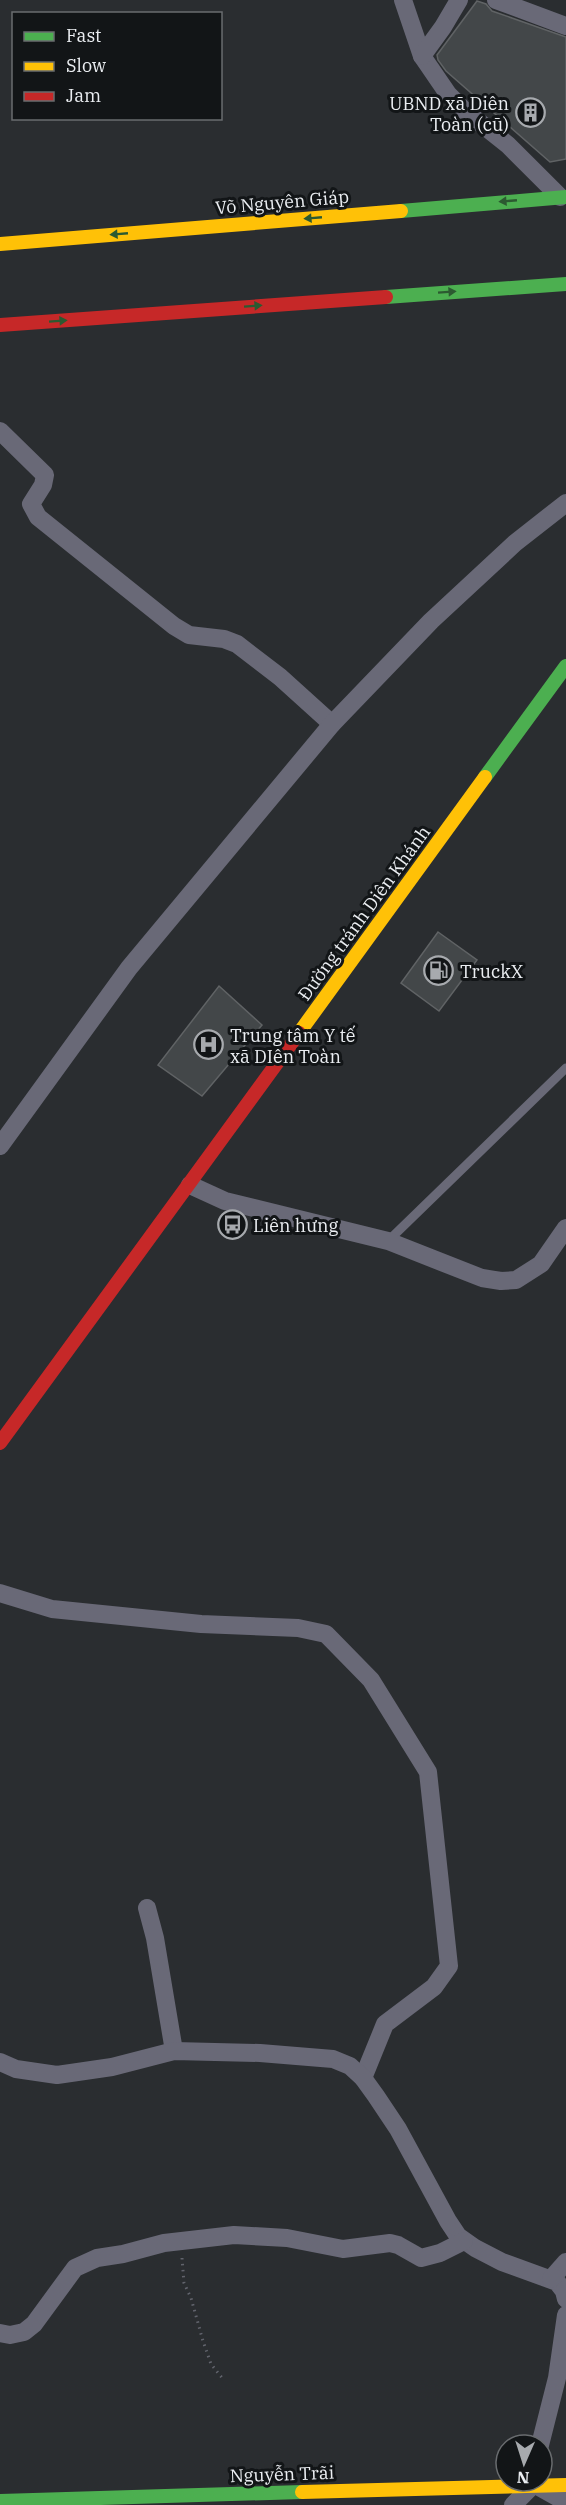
<svg xmlns="http://www.w3.org/2000/svg" width="566" height="2505" font-family="'IBM Plex Serif',serif">
<rect width="100%" height="100%" fill="#2a2d30"/>
<g fill="#434749" stroke="#606365" stroke-width="1.5">
<polygon points="477,1 486,4 492,11 566,37 566,159 550,162 446,71 438,60 437,55"/>
<polygon points="438,932 477,960 439,1011 401,983"/>
<polygon points="219,986 262,1025 202,1096 158,1065"/>
</g>
<g fill="none" stroke-linecap="round" stroke-linejoin="round">
<polyline stroke="#61636c" stroke-width="3" stroke-dasharray="1.5 4.5" stroke-linecap="butt" points="182,2258 184,2283 191,2298 203,2341 211,2364 223,2379"/>
<polyline stroke="#696977" stroke-width="9" points="388,1241 566,1068"/>
<g stroke="#696977" stroke-width="18">
<polyline points="403,0 422,56 448,94 464,110 508,145 560,197"/>
<polyline points="496,0 566,26"/>
<polyline points="422,56 443,27 459,0"/>
<polyline points="0,431 45,475 43,485 31,504 38,517 174,626 189,635 224,639 237,644 280,677 332,724"/>
<polyline points="0,1146 129,968 332,724 431,621 515,543 566,503"/>
<polyline points="190,1185 225,1201 388,1241 482,1278 501,1281 516,1280 541,1264 566,1228"/>
<polyline points="0,1593 52,1609 201,1624 298,1628 326,1634 371,1680 428,1772 449,1966 434,1987 385,2024 363,2078"/>
<polyline points="147,1908 155,1938 174,2051"/>
<polyline points="0,2062 16,2069 57,2075 112,2067 174,2051 260,2053 333,2059 350,2066 363,2078 376,2096 398,2129 448,2221 458,2236 475,2248 502,2262 557,2282 564,2291 566,2299"/>
<polyline points="551,2279 566,2262"/>
<polyline points="0,2333 10,2335 24,2332 34,2324 75,2268 97,2258 123,2254 164,2243 234,2235 287,2238 343,2249 390,2243 398,2245 421,2258 440,2253 464,2241"/>
<polyline points="540,2445 557,2378 566,2315"/>
<polyline points="539,2487 566,2502"/>
<polyline points="513,2505 535,2483"/>
</g>
<g stroke="#4caf50" stroke-width="14">
<polyline points="401,211 566,197"/>
<polyline points="386,297 566,284"/>
<polyline points="485,777 566,666"/>
<polyline points="0,2501 302,2492"/>
</g>
<g stroke="#ffc107" stroke-width="14">
<polyline points="0,244 401,211"/>
<polyline points="299,1033 485,777"/>
<polyline points="302,2492 566,2485"/>
</g>
<g stroke="#c62828" stroke-width="14">
<polyline points="0,325 386,297"/>
<polyline points="0,1443 299,1033"/>
</g>
</g>
<defs><path id="oneway-solid" d="M-6-.8H1V-3.2L6.5 0L1 3.2V.8H-6Z" transform="scale(1.5)"/></defs>
<g fill="#2c5a31">
<use href="#oneway-solid" transform="translate(508 201) rotate(175)"/>
<use href="#oneway-solid" transform="translate(313 218) rotate(175)"/>
<use href="#oneway-solid" transform="translate(119 234) rotate(175)"/>
<use href="#oneway-solid" transform="translate(447 292) rotate(-4)"/>
<use href="#oneway-solid" transform="translate(253 306) rotate(-4)"/>
<use href="#oneway-solid" transform="translate(58 321) rotate(-4)"/>
</g>
<defs>
<symbol id="building-ring" viewBox="-11 -11 22 22"><circle r="9.5" fill="#121517" stroke="#a7aaae" stroke-width="1.5"/><path d="M-4-6H4V6H1V3H-1V6H-4ZM-2.5-4.3h1.7v1.8h-1.7ZM.8-4.3h1.7v1.8H.8ZM-2.5-1h1.7V.8h-1.7ZM.8-1h1.7V.8H.8Z" fill="#a7aaae"/></symbol>
<symbol id="fuel-ring" viewBox="-11 -11 22 22"><circle r="9.5" fill="#121517" stroke="#a7aaae" stroke-width="1.5"/><path d="M-5.5-6h7V0h2V4h1.3V-2.5L3-4.5l.8-.8L6-3V5H2.5V1h-1V6h-7ZM-4.2-4.7v3.2H.2V-4.7Z" fill="#a7aaae"/></symbol>
<symbol id="hospital-ring" viewBox="-11 -11 22 22"><circle r="9.5" fill="#121517" stroke="#a7aaae" stroke-width="1.5"/><path d="M-5-5h3v3.5h4V-5h3V5h-3V1.5h-4V5h-3Z" fill="#a7aaae"/></symbol>
<symbol id="bus-ring" viewBox="-11 -11 22 22"><circle r="9.5" fill="#121517" stroke="#a7aaae" stroke-width="1.5"/><path d="M-5-6H5V4H4V6H2V4H-2V6H-4V4H-5ZM-3.5-4V0h7V-4ZM-3.5 1.2v1.5H-2V1.2ZM2 1.2v1.5H3.5V1.2Z" fill="#a7aaae"/></symbol>
</defs>
<g fill-rule="evenodd">
<use href="#building-ring" x="514" y="96" width="33" height="33"/>
<use href="#fuel-ring" x="422" y="954" width="33" height="33"/>
<use href="#hospital-ring" x="192" y="1028" width="33" height="33"/>
<use href="#bus-ring" x="216" y="1208" width="33" height="33"/>
</g>
<g text-anchor="middle" dominant-baseline="central" stroke-width="6" stroke-linejoin="round" paint-order="stroke">
<g font-size="18" fill="#ebeef2" stroke="#121517" text-anchor="start">
<text x="509" y="103" text-anchor="end">UBND xã Diên<tspan x="509" dy="21">Toàn (cũ)</tspan></text>
<text x="460" y="971">TruckX</text>
<text x="230" y="1035">Trung tâm Y tế<tspan x="230" dy="21">xã DIên Toàn</tspan></text>
<text x="253" y="1225">Liên hưng</text>
</g>
<g font-size="18" fill="#ebeef2" stroke="#121517">
<text transform="translate(282 202) rotate(-5)">Võ Nguyên Giáp</text>
<text transform="translate(364 913) rotate(-54)">Đường tránh Diên Khánh</text>
<text transform="translate(282 2474) rotate(-2)">Nguyễn Trãi</text>
</g>
</g>
<rect x="12" y="12" width="210" height="108" fill="#121517" stroke="#696c6f" stroke-width="1.5"/>
<rect x="24" y="32" width="30" height="9" fill="#4caf50" stroke="#696c6f" stroke-width="1.5"/>
<text x="66" y="42" font-size="18" fill="#ebeef2">Fast</text>
<rect x="24" y="62" width="30" height="9" fill="#ffc107" stroke="#696c6f" stroke-width="1.5"/>
<text x="66" y="72" font-size="18" fill="#ebeef2">Slow</text>
<rect x="24" y="92" width="30" height="9" fill="#c62828" stroke="#696c6f" stroke-width="1.5"/>
<text x="66" y="102" font-size="18" fill="#ebeef2">Jam</text>
<g transform="translate(524 2463) rotate(183)"><circle r="28" fill="#121517" stroke="#696c6f" stroke-width="1.5"/>
<path d="M0-4.5L10 22L0 15L-10 22Z" fill="#a7aaae"/>
<text y="-9" font-size="16" font-weight="bold" text-anchor="middle" fill="#ebeef2">N</text>
</g>
</svg>
